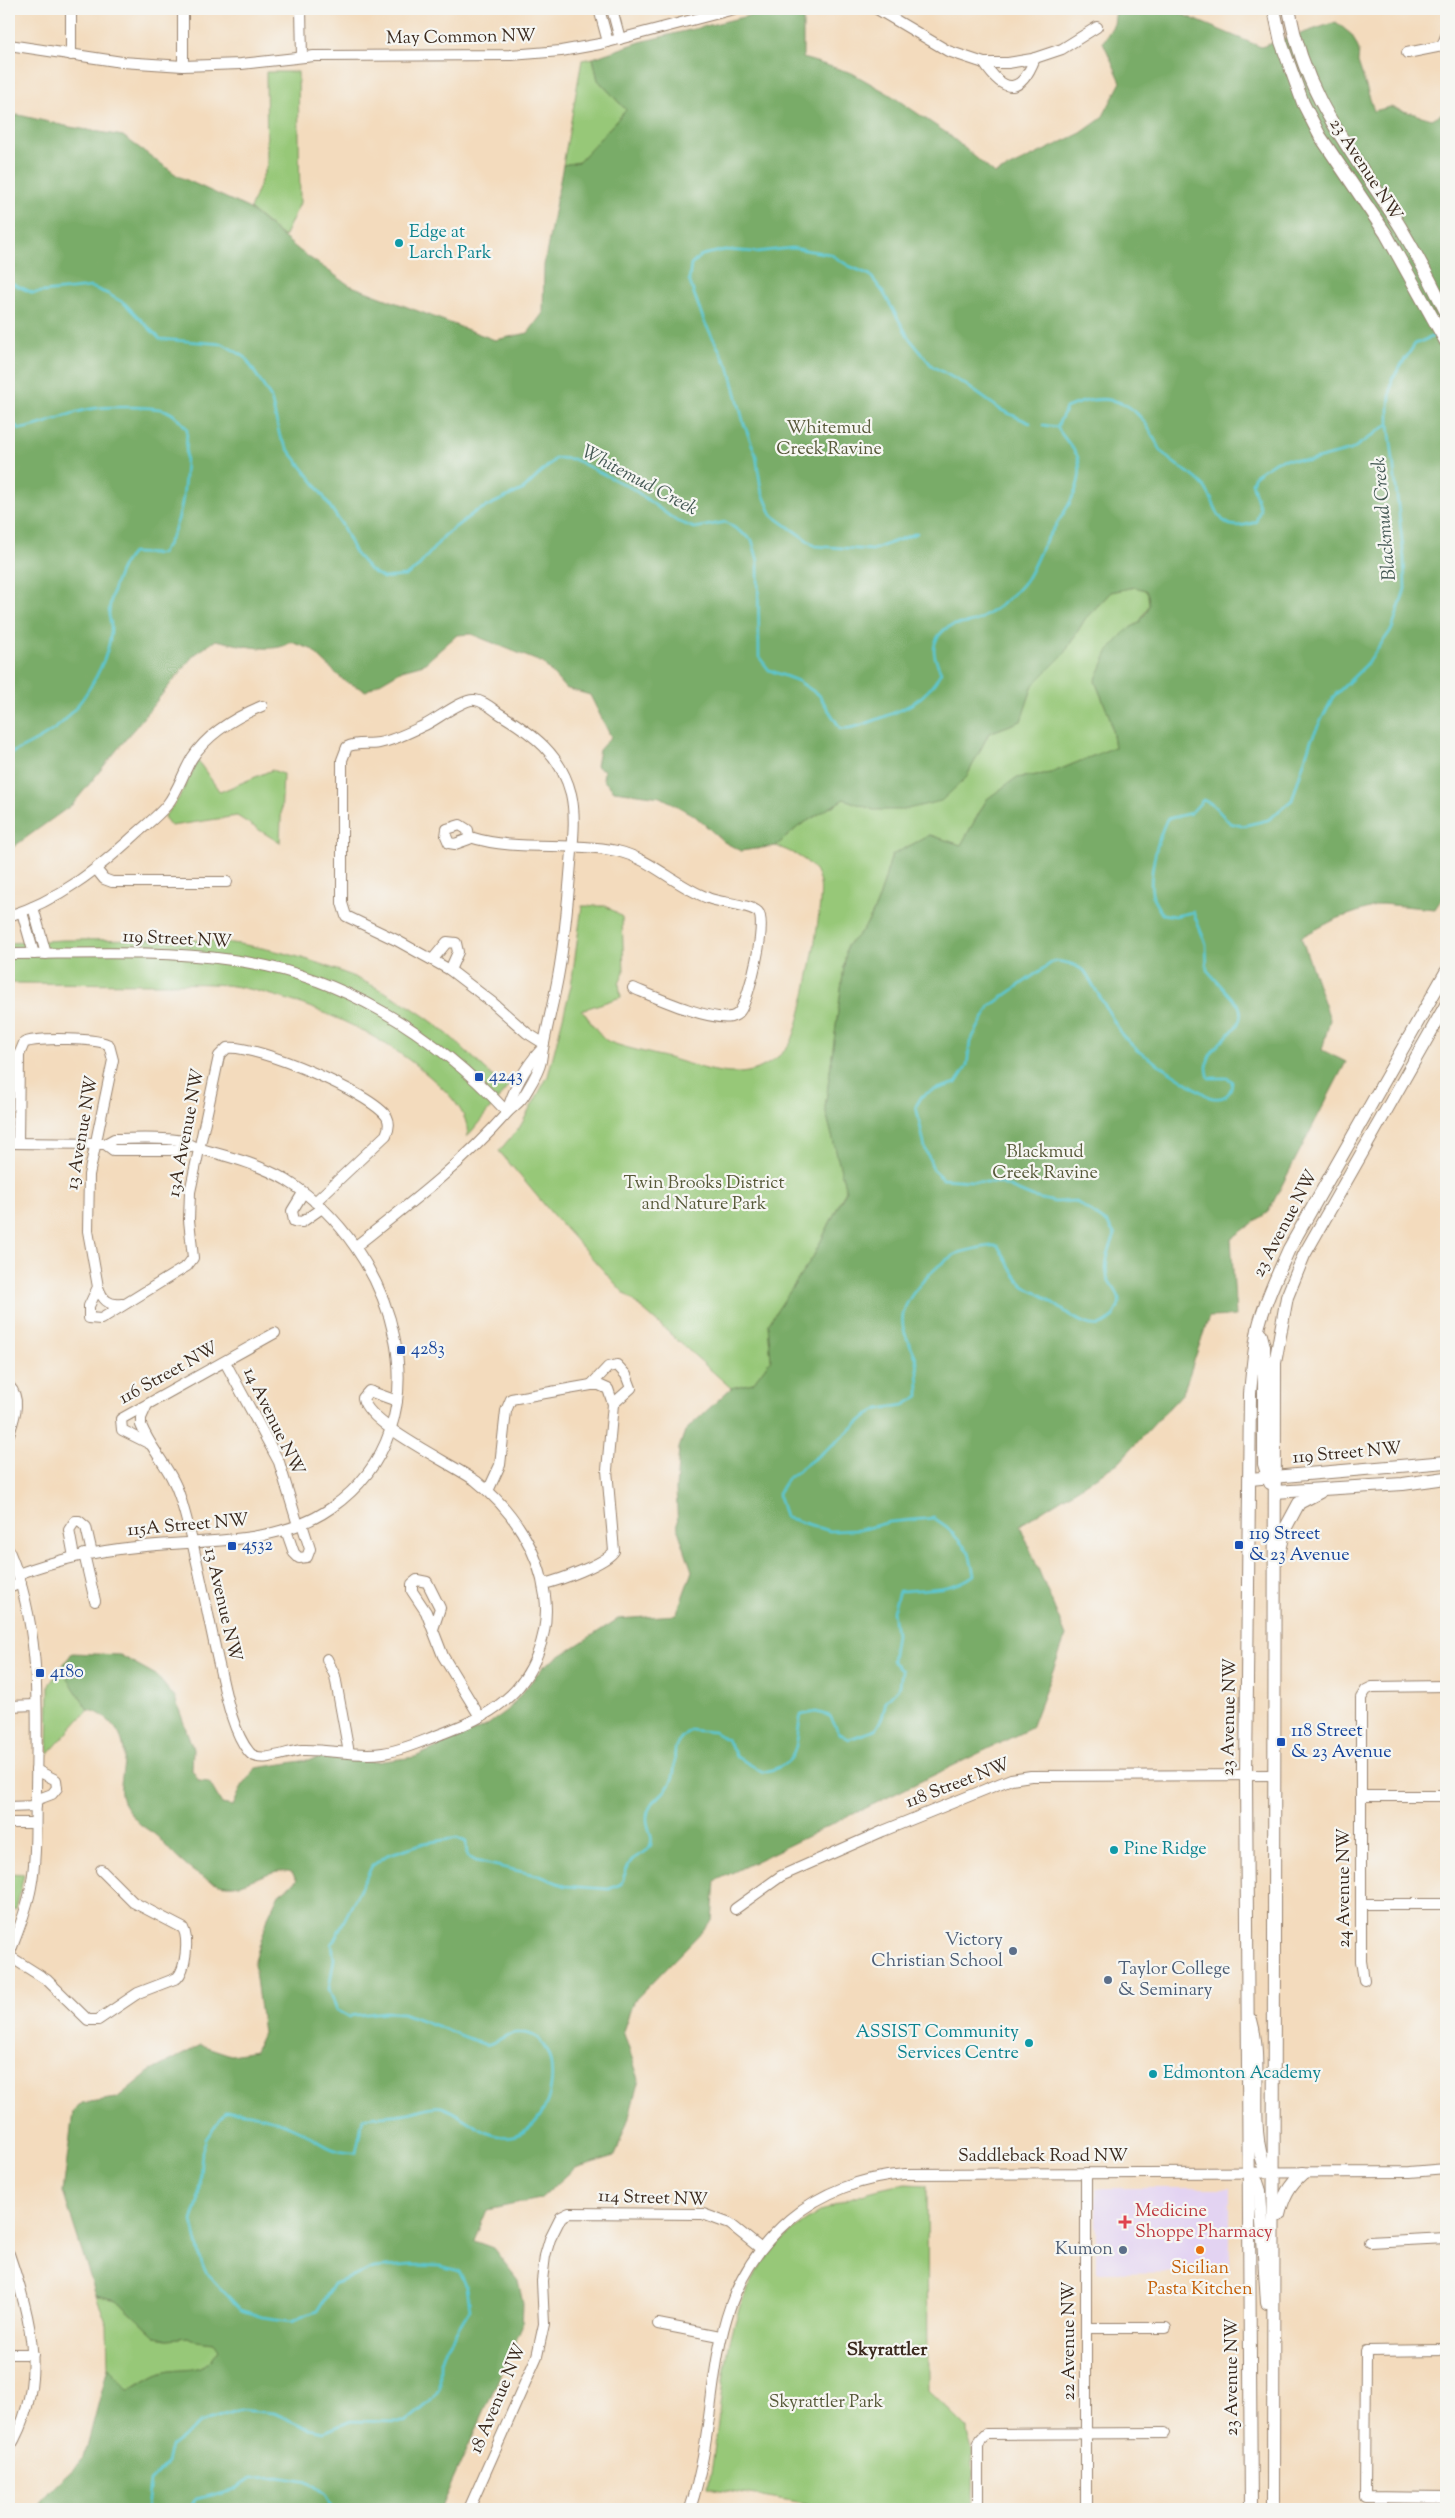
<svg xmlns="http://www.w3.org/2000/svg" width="1455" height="2518" font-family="'Sorts Mill Goudy',serif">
<rect width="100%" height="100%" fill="#f6f6f2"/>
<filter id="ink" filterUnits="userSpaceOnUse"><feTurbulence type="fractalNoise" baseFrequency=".02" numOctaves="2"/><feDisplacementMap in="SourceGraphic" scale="10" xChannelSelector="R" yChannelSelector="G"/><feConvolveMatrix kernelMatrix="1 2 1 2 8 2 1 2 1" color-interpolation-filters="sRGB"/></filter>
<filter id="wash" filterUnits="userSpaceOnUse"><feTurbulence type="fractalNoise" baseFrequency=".0096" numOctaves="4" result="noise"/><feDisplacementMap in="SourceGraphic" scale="20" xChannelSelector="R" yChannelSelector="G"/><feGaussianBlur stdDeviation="1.12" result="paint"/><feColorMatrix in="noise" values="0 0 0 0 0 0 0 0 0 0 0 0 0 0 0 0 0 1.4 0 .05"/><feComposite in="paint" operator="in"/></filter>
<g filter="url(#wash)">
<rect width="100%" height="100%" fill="#f3dbbd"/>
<polygon fill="#e3d3f2" points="1096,2188 1230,2188 1230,2272 1096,2273"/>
<g fill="#97c878" stroke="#69794b">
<polygon points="593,58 598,80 626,110 579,162 563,165 582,60"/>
<polygon points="266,72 298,72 300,203 284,237 250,209 267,165"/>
<path d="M1136,587l9,3 3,4 1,11 -10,18 -13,7 -31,51 15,37 5,29 -64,26 -35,5 -29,21 -26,46 -31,-10 -38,20c-11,34 -15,67 -45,90l-22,163 21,82 -33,67 -45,67 3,35 -18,24 -22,5 -109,-97 -69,-76 -54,-64 22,-26 27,-49 23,-90 11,-80h24l16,11 2,55 -5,12 2,13 -39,13c7,9 15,22 24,30 9,6 52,15 66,19 27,8 65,23 92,7 8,-4 21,-14 26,-22 12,-20 34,-138 30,-161 -4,-21 -26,-30 -44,-37l23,-20 45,-27 30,11 92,-32 23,-45 32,-12 12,-36 31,-31 21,-35 26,-27z"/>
<polygon points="198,761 220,792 272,770 283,774 280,843 237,816 171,826 164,817 179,798"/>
<path d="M63,940c44,0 88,-2 133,0 83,3 177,35 243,87 21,17 41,38 61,56h11l-44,54c4,-24 -22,-47 -38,-61 -53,-46 -122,-75 -190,-89 -27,-5 -56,-3 -83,-3 -49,0 -98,-1 -147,-1v-40z"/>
<polygon points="61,1668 88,1710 48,1754 49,1685"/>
<polygon points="9,1873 24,1874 16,1910 9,1907"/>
<path d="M906,2184l21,1 1,205 39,38c0,11 4,14 5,24 2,19 1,38 1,57h-139l-126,-21c12,-57 12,-121 30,-176 25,-77 91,-117 168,-128z"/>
<path d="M96,2295l21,5 39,37 12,2 20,-2 8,4 19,2 4,7c-19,30 -36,14 -63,25 -9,4 -19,11 -28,16l-20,-24 -1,-42z"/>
</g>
<path fill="#79ac68" stroke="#5a6b43" d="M776,9h27v49l49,15 37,21 59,40 47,40 86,-41 21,-15 19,-36 -18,-40 11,-18 2,-15h59l4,4 82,34 75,-25 16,13 7,15 -1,12 16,49 16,-4 42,12 14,-8v781l-11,17 -54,-5 -45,15 -35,18 29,82 -8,31 24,12 -78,150 -37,27 5,77 -27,1 -26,76 -65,70 -98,62 46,111 -35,92 -316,153 -3,40 -79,81 -10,29 16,48 -10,38 -14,39 -40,12 -35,31 -53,11 -13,31 19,7 25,32 5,24 -1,23 -82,182h-405l17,-21 32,-30 24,-91 21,24c9,-5 18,-12 27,-16 26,-11 45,4 63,-25l-5,-7 -18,-2 -8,-4 -20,2 -12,-2 -39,-37 -21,-5 -33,-103 10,-80 9,-9 35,-5 32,-26 52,-27 30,10 24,-4 8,-18 -9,-70 15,-48 10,-21 18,-14 -5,-8c-19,-6 -40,11 -58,13 -30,3 -58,-27 -75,-47 -5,-5 -13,-9 -18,-13 -6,-5 -11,-12 -15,-18 -17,-22 15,-54 -16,-85 -7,-6 -13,-11 -22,-12l-27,-42 11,-15 48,2 36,20 19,23 18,51 -1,21 7,11 10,1 13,22 11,2 9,-20 14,-18 65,-10 55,4 39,-5 71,-31 22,-16 36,-44 74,-47 58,-4 16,-44 -14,-41 -2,-41 3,-41 6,-17 46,-43 22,-5 18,-24 -3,-35 45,-67 33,-66 -21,-83 22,-163c30,-22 34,-56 45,-90l38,-20 31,10 26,-46 29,-21 35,-5 64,-26 -5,-29 -15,-37 13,-29 18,-22 13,-7 8,-12 2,-6 -1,-11 -3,-4 -10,-3 -24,5 -26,27 -21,35 -31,31 -12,36 -32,12 -23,45 -25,23 -38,9h-29l-30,-11 -45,27 -23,20 -35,5 -17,-9 -29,-26 -34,-19 -47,-6 -11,-11 1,-10 -8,-4 3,-16 12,-13 -21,-42 -25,-7 -22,-25 -72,-29 -14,1 -33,29 -22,6 -36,21 -23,-11 -32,-31 -20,-7c-17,13 -55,2 -75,-2l-22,15 -121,149 -64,46v-734l10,-1 51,12 53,9 55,40 70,32 52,43 49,34 146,55 33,-7 15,-20 1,-48 19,-100 16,-3 47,-52 -28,-30 -5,-22 47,-16z"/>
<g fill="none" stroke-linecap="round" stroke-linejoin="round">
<g stroke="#5cc8d4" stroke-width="2.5">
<path d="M9,282l24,11 58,-6 17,7 16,9 36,36 63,5 22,13 26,41 9,39 10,15 26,33 26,40 13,28 15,17 13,8 22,-2 12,-8 28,-33 17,-13 13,-10 49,-23 32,-31 17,1 60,30 42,31 19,8 32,-6 26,18 6,21 1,96 10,13 29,11 21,14 21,33c12,1 21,-3 33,-7 28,-10 54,-20 68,-49 -7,-14 -12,-28 2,-41 10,-10 24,-5 35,-11 16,-8 36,-25 47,-39 8,-11 12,-25 19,-37 14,-25 43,-55 34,-86 -1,-7 -16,-21 -21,-31l9,-19c27,-12 55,-14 76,11 9,10 13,25 22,35 11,13 28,18 39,31 18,23 11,51 53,37l4,-13 -8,-26 3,-8 21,-14 10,-2 23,2 42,-11 38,-26v-18l3,-27 23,-35 21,-9"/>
<path d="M9,421l11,8c25,-3 46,-16 70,-20 13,-3 66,-3 77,2 9,4 15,11 20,18 -2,42 1,90 -26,125l-29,-1c-13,13 -22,43 -23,61 0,5 3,10 2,15 -1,30 -24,67 -44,89 -13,14 -40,28 -58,36"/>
<polyline points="1043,425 1057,427"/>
<polyline points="917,533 872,550 815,546 772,515 761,489 756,455 744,424 730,370 704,321 689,280 691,265 702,255 725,250 756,252 792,248 830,254 849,266 870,275 883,292 909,338 932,366 966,385 1001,410 1030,423"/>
<path d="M147,2509l3,-28 17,-17 4,-18 31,-24 38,-12 34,3 35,16 15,3 27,-11 55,1 24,-20 10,-14v-23l6,-17 24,-39 -3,-22 -8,-16 -18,-5 -30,-1 -37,3 -40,16 -17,27 -26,10 -29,-4 -21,-7 -33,-35 -6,-10 -10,-44 6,-19 4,-50 4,-13 19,-27c25,-1 51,7 75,19 22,11 29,22 56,22l7,-35c18,-4 36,-1 53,-7 8,-2 18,-6 26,-4 23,8 43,34 70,29 48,-10 53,-99 12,-103 -19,-2 -23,9 -38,12l-83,-32 -18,-1 -37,4 -11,-6 -8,-21 5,-30 -2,-15 40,-78 15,-11 37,-12 33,-5 9,4 1,14 9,5 64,15 25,10 44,3 12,-5c3,-6 6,-19 11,-24 5,-5 15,-7 18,-13 5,-11 -4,-19 -3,-30 1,-17 20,-22 25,-37 8,-23 -7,-31 18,-50l24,2 13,8 10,17 26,15c39,-8 31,-25 38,-57l15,-3 14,4 9,17 10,6 26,-9 7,-12 4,-17 14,-15 2,-16 -10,-9 4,-27 -3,-23 6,-20c25,-2 55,0 75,-16l-5,-23 -22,-25 -13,-9 -44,4 -31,8 -29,1 -45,-14 -7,-24 10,-15 43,-32 38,-32 10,-5 25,-4 15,-9c0,-12 0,-25 -3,-38 -5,-15 -16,-26 -13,-43 3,-20 33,-50 51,-60 7,-4 36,-10 44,-9 8,13 14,28 25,39 6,6 17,8 23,13 21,14 55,49 72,9 6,-13 -9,-21 -11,-31 -3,-15 3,-28 8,-41l-8,-12 -32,-22 -20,1 -22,-5 -33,-14 -57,-4 -9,-8 -9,-23 -9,-42 6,-10 9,-5 25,-8 11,-17 3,-24 20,-36 64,-45c13,1 22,3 32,12l36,62 16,16 71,46c13,4 23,-1 23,-16l-5,-3h-18c-13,-36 42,-43 30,-72l-32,-36 -1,-26 -13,-32 -18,4 -13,-2c-2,-4 -6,-9 -8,-14 -8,-19 4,-63 13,-81l24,-6 12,-13 9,4 18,19 12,3 26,-6 24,-20 19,-60 22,-43 33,-32 26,-36 13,-40 -1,-30 -15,-135"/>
<polyline points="187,2509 196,2499 236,2489 251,2478 278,2477 309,2482 325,2494 332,2509"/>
</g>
</g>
</g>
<g filter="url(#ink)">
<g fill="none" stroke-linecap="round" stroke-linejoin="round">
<defs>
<g id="minor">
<polyline points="71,9 71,55"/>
<polyline points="183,9 183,66"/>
<polyline points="301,9 302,57"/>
<polyline points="599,9 608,42"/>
<polyline points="612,9 620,39"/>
<polyline points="877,9 948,51 984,63 1008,63 1032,59 1062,49 1097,27"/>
<polyline points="9,45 122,62 183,66 241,64 314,56 511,55 561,51 600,44 734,9"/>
<polyline points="1407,53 1442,46 1446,36"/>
<path d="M984,63c21,32 37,31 51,-5"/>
<polygon points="460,825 468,830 469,839 455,844 449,843 446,836 447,829"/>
<path d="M470,837c46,15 100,4 147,14 35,8 58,35 91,47 12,5 41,6 50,14 10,10 -9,87 -18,99 -2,3 -5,5 -9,6 -23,4 -76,-20 -98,-29"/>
<polyline points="96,869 104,879 112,882 227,882"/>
<polyline points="33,907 46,954"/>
<polyline points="22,912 34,954"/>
<path d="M9,916c50,-16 89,-47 127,-82 11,-10 22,-18 31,-29 11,-14 16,-32 25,-47 16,-25 44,-41 70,-52"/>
<path d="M9,954c73,0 151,-4 223,6 108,14 202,73 275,152"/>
<polyline points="433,959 447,942 456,943 458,952 450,970"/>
<path d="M507,1112c6,-22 18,-45 33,-61"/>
<path d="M9,1143l96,1 9,-5c18,0 52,-2 68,2 4,1 7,4 12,6 32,9 63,16 92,33 108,67 166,243 45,328 -56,39 -131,31 -195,39 -41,4 -80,13 -118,27"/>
<path d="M18,1143l1,-88 5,-12c11,-6 76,-5 85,2l4,15 -24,115 -1,56 10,56 -9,19v12l12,1 86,-53 6,-8 -4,-38 1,-28 29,-136 8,-8c29,-4 144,45 160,69 3,6 2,12 -1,18l-71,67"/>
<polyline points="105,1144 113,1150 181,1150 192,1146"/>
<polyline points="303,1193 292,1211 294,1221 302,1222 322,1208"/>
<path d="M356,1246c52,-41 106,-82 150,-132 7,-8 14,-11 19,-20 6,-10 14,-22 16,-33 4,-28 12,-56 17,-84 7,-38 10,-76 13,-114 2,-23 5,-47 0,-69 -10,-40 -38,-60 -71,-80 -7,-5 -16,-13 -25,-14 -11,-2 -39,20 -50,25 -15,7 -30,15 -46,18 -11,2 -23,-1 -32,4l-5,13v143l4,13 50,24 54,30 43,33 34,30 16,10"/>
<path d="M98,1287c4,12 10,19 24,17"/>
<polyline points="225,1362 279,1462 298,1525"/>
<polyline points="591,1385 608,1367 617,1365 626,1375 631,1388 613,1404"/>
<path d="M9,1386c13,13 5,32 0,48"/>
<path d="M146,1407l-5,11v7c10,25 31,45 39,72 17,54 26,112 39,168 6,26 13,66 30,87 10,13 39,-1 53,-2 27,-1 55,7 81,3 21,-3 39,-12 58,-19 23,-9 44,-17 63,-33 30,-24 46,-68 41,-105 -6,-46 -33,-87 -69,-115 -25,-18 -108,-56 -113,-83l6,-7 28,10"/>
<polyline points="150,1444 122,1430 121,1419 275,1333"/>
<path d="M488,1491l12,-26 6,-54 5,-12 80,-14h8l9,4 5,15 -6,66 7,81c-7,12 -56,30 -71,33"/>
<polyline points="286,1530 294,1553 299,1558 307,1557 310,1549 302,1524"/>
<path d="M9,1551c33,78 28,157 27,240 -1,32 1,64 -5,96 -4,23 -14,46 -22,68"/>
<polyline points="84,1554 95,1601"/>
<polyline points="74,1557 69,1530 75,1521 79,1521 86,1527 92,1553"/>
<polyline points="9,1588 21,1583"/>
<polyline points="433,1629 440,1608 427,1582 417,1580 412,1584 412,1591 426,1612 443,1656 480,1717"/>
<polyline points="327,1659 335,1676 349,1753"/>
<polyline points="9,1706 36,1705"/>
<polyline points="1361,1796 1446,1796"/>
<polyline points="36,1800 52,1794 57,1788 56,1780 36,1770"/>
<polyline points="9,1807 36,1806"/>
<polyline points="9,1823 35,1823"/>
<polyline points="1361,1904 1446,1904"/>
<polyline points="735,1909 781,1876 883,1831 1011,1779 1031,1776 1274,1775"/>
<path d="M9,1956l38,24 41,40h10l40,-27 39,-15c9,-9 12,-39 6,-50l-50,-26 -32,-32"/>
<polyline points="1364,1980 1361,1961 1361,1698 1366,1690 1372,1687 1446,1686"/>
<polyline points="1369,2242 1446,2238"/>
<path d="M9,2254c23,68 39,129 0,195"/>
<polyline points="658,2324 720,2336"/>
<polyline points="1086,2328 1166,2328"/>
<polyline points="1446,2350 1366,2351 1365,2497 1446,2498"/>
<polyline points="9,2354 33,2354"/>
<polyline points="469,2509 537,2356 544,2324 542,2281 545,2256 550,2239 561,2217 569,2213 703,2214 730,2224 760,2248"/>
<path d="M690,2509c35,-105 6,-209 100,-290 32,-27 73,-42 115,-45l505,-2 36,-3"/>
<polyline points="978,2509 978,2446 981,2439 986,2434 1165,2433"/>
<polyline points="1086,2509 1086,2173"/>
</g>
<g id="major">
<polyline points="1274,9 1281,42 1303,103 1320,136 1386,234 1446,342"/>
<path d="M1289,9c17,93 64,142 112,219 16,27 31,55 45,84"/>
<polyline points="1261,1335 1264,1346 1264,1464 1270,1483"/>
<polyline points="1250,1479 1446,1462"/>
<polyline points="1275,1492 1403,1484 1446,1478"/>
<polyline points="1280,1550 1285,1529 1299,1503 1320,1492"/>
<path d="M1251,2020c13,44 -4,111 15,149l8,4"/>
<polyline points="1249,2173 1257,2182 1260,2191 1267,2303"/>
<path d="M1279,2215c4,-18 10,-30 24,-42"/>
<path d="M1251,2509l-5,-733 4,-382c2,-23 4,-47 9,-69 7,-27 19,-51 30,-76l157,-277"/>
<polyline points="1273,2509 1275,1363 1287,1297 1304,1255 1446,1005"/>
</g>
</defs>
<use href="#minor" stroke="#97826e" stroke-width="12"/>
<use href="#major" stroke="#97826e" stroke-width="14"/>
<use href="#minor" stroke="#fff" stroke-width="10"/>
<use href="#major" stroke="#fff" stroke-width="12"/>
</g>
</g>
<g fill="#0f9aa8" stroke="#f6f6f2" stroke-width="2">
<circle cx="399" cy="243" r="5"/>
<circle cx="1114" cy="1850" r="5"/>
<circle cx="1029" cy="2043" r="5"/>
<circle cx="1153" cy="2074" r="5"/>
</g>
<g fill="#1a4fb4" stroke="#f6f6f2" stroke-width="2">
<rect x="474" y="1072" width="10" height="10" rx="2.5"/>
<rect x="396" y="1345" width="10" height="10" rx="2.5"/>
<rect x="1234" y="1540" width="10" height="10" rx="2.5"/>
<rect x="227" y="1541" width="10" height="10" rx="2.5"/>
<rect x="35" y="1668" width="10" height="10" rx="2.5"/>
<rect x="1276" y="1737" width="10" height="10" rx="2.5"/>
</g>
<g fill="#5c6f8a" stroke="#f6f6f2" stroke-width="2">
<circle cx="1013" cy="1951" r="5"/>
<circle cx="1108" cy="1980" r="5"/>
<circle cx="1123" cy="2250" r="5"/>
</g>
<path fill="#e0444e" stroke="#f6f6f2" stroke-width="2" d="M1122.5 2214.5h5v5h5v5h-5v5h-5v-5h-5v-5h5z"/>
<circle fill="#e8710a" stroke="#f6f6f2" stroke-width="2" cx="1200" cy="2250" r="5"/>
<g text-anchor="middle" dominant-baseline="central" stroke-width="4.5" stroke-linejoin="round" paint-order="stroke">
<g font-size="18" fill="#3b2a1e" stroke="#f6f6f2">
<text transform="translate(461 38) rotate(-1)">May Common NW</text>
<text transform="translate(1365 170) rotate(57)">23 Avenue NW</text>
<text transform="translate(177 940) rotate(3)">119 Street NW</text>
<text transform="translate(83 1133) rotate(-80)">13 Avenue NW</text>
<text transform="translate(187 1133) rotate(-79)">13A Avenue NW</text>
<text transform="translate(1286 1224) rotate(-62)">23 Avenue NW</text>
<text transform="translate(169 1374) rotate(-29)">116 Street NW</text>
<text transform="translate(273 1422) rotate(64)">14 Avenue NW</text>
<text transform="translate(1347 1454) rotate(-5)">119 Street NW</text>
<text transform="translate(188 1526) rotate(-5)">115A Street NW</text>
<text transform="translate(222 1605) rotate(77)">13 Avenue NW</text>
<text transform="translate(1230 1717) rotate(-89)">23 Avenue NW</text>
<text transform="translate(958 1784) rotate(-21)">118 Street NW</text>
<text transform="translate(1345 1888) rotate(-90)">24 Avenue NW</text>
<text x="1043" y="2157">Saddleback Road NW</text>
<text transform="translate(653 2199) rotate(2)">114 Street NW</text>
<text transform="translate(1070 2341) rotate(-90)">22 Avenue NW</text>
<text transform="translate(1233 2377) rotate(-90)">23 Avenue NW</text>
<text transform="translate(499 2399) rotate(-67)">18 Avenue NW</text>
</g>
<g font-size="18" fill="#0d838f" stroke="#f6f6f2" text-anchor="start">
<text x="409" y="233">Edge at<tspan x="409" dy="21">Larch Park</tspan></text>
<text x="1124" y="1850">Pine Ridge</text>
<text x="1019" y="2033" text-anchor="end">ASSIST Community<tspan x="1019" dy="21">Services Centre</tspan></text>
<text x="1163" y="2074">Edmonton Academy</text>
</g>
<g font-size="18" fill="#575939" stroke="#f6f6f2">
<text x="829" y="429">Whitemud<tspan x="829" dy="21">Creek Ravine</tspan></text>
<text x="1045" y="1153">Blackmud<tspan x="1045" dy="21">Creek Ravine</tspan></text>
<text x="704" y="1184">Twin Brooks District<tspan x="704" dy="21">and Nature Park</tspan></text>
<text x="826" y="2403">Skyrattler Park</text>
</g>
<g font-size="18" fill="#164399" stroke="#f6f6f2" text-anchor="start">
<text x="489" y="1077">4243</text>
<text x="411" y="1350">4283</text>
<text x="1249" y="1535">119 Street<tspan x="1249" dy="21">&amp; 23 Avenue</tspan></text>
<text x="242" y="1546">4532</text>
<text x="50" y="1673">4180</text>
<text x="1291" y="1732">118 Street<tspan x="1291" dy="21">&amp; 23 Avenue</tspan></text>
</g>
<g font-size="18" fill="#4e5e75" stroke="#f6f6f2" text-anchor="end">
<text x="1003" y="1941">Victory<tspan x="1003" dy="21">Christian School</tspan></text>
<text x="1118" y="1970" text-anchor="start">Taylor College<tspan x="1118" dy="21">&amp; Seminary</tspan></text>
<text x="1113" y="2250">Kumon</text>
</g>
<g font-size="18" fill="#be3a42" stroke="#f6f6f2" text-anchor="start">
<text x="1135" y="2212">Medicine<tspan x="1135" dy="21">Shoppe Pharmacy</tspan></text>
</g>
<g font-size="18" fill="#c56008" stroke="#f6f6f2">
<text x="1200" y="2269">Sicilian<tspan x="1200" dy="21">Pasta Kitchen</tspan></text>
</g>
<g font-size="19" font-style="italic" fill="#455955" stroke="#f6f6f2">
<text transform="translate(639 481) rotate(28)">Whitemud Creek</text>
<text transform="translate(1385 519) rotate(-95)">Blackmud Creek</text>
</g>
<g font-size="19" font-weight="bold" fill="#3b2a1e" stroke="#f6f6f2">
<text x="887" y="2350">Skyrattler</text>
</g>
</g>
<rect width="1455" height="2518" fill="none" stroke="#f6f6f2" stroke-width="30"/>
</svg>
